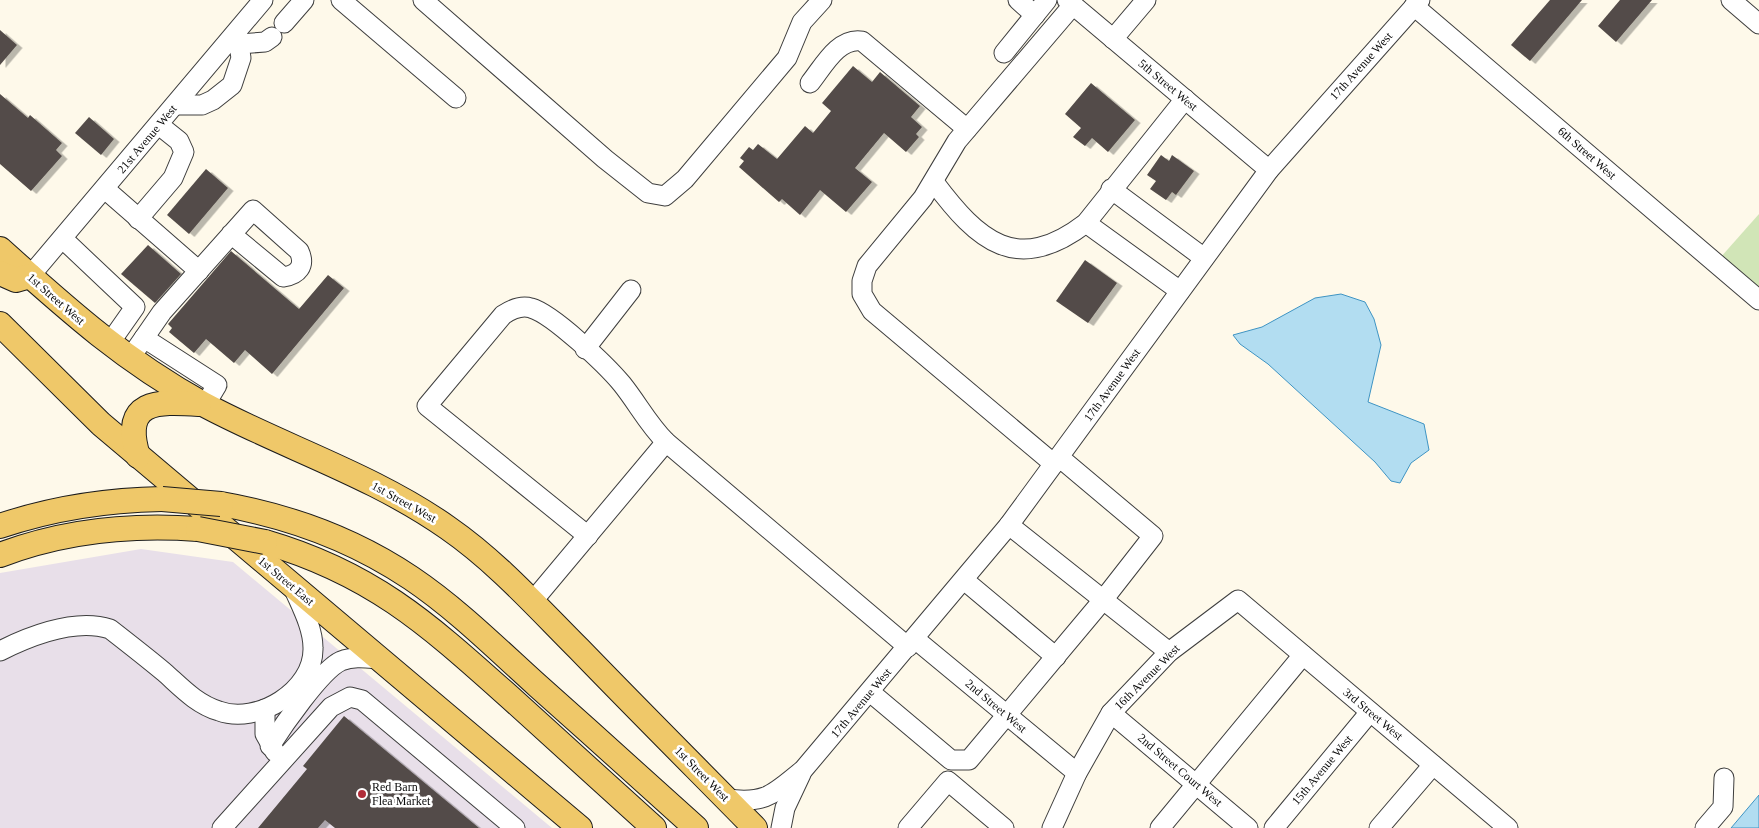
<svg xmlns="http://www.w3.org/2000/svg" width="1759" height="828" font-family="'Times New Roman',serif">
<defs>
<filter id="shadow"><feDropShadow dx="5.5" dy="3" stdDeviation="0" flood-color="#0004"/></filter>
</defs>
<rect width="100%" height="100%" fill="#fef9ea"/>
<polygon fill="#e8dfe9" points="141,549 233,562 552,828 0,828 0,573"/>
<polygon fill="#d1e5b7" points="1759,214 1759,290 1720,258"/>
<g fill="#b2ddf1" stroke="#3f94c3">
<polygon points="1341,294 1365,302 1374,319 1381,345 1368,402 1424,424 1429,450 1411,463 1400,483 1391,481 1375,462 1268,364 1240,344 1233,335 1262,327 1315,298"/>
<polygon points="1759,795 1759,828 1731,828"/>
</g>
<g fill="#534c48" filter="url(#shadow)">
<polygon points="1550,0 1582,0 1530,61 1511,45"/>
<polygon points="1620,0 1652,0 1616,42 1598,26"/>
<polygon points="0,30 17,45 0,65"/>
<polygon points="853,66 872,82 880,72 920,106 911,117 922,127 916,134 919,137 906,152 884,133 855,168 872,182 846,212 820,190 800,215 782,199 779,202 739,167 744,161 740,158 749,147 753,150 758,144 777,159 805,126 813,133 831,111 822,103"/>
<polygon points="1091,83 1135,120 1108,152 1092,138 1085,146 1073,137 1081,128 1065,114"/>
<polygon points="0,94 28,118 30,115 62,143 56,150 62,156 31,191 0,164"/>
<polygon points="89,117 114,139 101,155 75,133"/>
<polygon points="1161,155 1169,161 1172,155 1194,171 1176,195 1172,192 1166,200 1150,189 1156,181 1147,175"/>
<polygon points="206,169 228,188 189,234 167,215"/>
<polygon points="148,245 181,274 155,303 121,274"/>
<polygon points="231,251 299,309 328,275 344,288 272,374 245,350 234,363 206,339 194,353 169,332 172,328 168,324"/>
<polygon points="1085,260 1117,283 1088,323 1056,301"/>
<polygon points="344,716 479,828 335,828 325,820 318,828 258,828 307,769 303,766"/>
</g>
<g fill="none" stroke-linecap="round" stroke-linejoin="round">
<defs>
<g id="minor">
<polyline points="341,0 456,98"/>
<polyline points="423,0 605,159 648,193 665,196 685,179 787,58 802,22 822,0"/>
<polyline points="1018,0 1035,15"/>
<polyline points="1067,0 1269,170"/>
<polyline points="1731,0 1759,24"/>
<polyline points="1414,6 1759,300"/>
<polyline points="284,23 304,0"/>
<polyline points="1113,39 1146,0"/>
<polyline points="239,44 265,42 272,37"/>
<polyline points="1004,53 1047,0"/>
<path d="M810,83c13,-16 28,-46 52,-42l105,88"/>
<polyline points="176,105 202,105 213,100 232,85 241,58 237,32"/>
<path d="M934,182c44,59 83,94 152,41l99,-124"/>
<polyline points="105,189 199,271"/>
<polyline points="1111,189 1204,258"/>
<polyline points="138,219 173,178 184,152 179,141 159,125"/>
<polyline points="1086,223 1180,291"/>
<polyline points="63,239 135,307 109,344"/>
<polyline points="30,276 263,0"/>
<path d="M144,338l18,-26 91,-102 46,41c7,15 -1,24 -16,26l-52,-43"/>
<polyline points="137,348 144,338 217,385 205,405"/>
<polyline points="585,349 631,290"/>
<polyline points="1054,464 872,311 862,294 862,281 867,266 923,198 957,141 1073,5"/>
<polyline points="1009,525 1169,652"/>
<path d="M588,536l-161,-130 76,-91c9,-6 18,-10 28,-7 22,6 76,58 91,76 16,20 26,40 44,58l242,205"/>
<polyline points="964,580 1056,657"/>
<polyline points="532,602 666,442"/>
<polyline points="915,639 1077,773"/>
<path d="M0,651c32,-16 75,-33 110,-22 18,14 36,28 54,43 17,15 32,32 55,39 38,14 95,-20 94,-63 0,-21 -12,-42 -20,-61"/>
<polyline points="870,692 951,760 969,760 1103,600 1153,536 1059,457"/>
<polyline points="265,709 265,734 275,752"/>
<polyline points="1111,713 1248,828"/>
<path d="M270,746c12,-19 51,-76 71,-85 13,-5 25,-3 38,-2"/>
<path d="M727,799c40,5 46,-5 76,-29l206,-245 260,-355 151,-170"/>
<polyline points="222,828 331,707 350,697 362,700 515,828"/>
<polyline points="781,828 785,808 801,774"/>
<polyline points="908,828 948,781 1004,828"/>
<polyline points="1052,828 1077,773 1111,713 1169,652 1238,600 1508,828"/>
<polyline points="1160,828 1303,655"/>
<polyline points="1274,828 1370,712"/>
<polyline points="1379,828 1433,765"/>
<polyline points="1705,828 1723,807 1724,778"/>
</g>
<g id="major">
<path d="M0,249c67,60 123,111 203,155 80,43 170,71 245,124 49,34 89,79 131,121 58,60 117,119 176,179"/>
<polyline points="0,273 16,280 30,276"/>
<polyline points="0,324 101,424 580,828"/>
<path d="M138,456c-17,-56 19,-55 61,-52"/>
<path d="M221,504c68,12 132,35 190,74 46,31 86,71 127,108 53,47 106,95 158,142"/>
<path d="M0,526c53,-18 106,-26 162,-27"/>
<path d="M265,542c110,32 166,85 249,159 47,43 94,85 140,127"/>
<path d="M0,555c63,-24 130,-31 198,-26"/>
</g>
</defs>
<use href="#minor" stroke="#3e3e3e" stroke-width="21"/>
<use href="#major" stroke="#1c1c1c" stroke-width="26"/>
<use href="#minor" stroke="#fff" stroke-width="19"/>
<use href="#major" stroke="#efc869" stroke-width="24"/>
<defs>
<g id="major-bridge">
<polyline points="162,499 221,504"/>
<polyline points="198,529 265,542"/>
</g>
</defs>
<use href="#major-bridge" stroke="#1c1c1c" stroke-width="26" stroke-linecap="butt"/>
<use href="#major-bridge" stroke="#efc869" stroke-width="24"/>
</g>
<circle fill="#b02d39" stroke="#fff" stroke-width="2" cx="362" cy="794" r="5"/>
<g text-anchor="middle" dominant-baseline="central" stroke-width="5" stroke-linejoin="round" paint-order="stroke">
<g font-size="12" fill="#0b0b0b" stroke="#fff">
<text transform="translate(1361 66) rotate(-48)">17th Avenue West</text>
<text transform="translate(1168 85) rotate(40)">5th Street West</text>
<text transform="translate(147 139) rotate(-50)">21st Avenue West</text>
<text transform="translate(1587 153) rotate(41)">6th Street West</text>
<text transform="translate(56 299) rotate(41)">1st Street West</text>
<text transform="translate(1112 385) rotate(-54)">17th Avenue West</text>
<text transform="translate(404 502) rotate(29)">1st Street West</text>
<text transform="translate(286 581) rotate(40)">1st Street East</text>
<text transform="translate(1147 677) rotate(-45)">16th Avenue West</text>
<text transform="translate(861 703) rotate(-50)">17th Avenue West</text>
<text transform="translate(996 706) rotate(40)">2nd Street West</text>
<text transform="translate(1373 714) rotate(40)">3rd Street West</text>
<text transform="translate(1180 770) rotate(40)">2nd Street Court West</text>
<text transform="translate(1322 770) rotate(-50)">15th Avenue West</text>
<text transform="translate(702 774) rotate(45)">1st Street West</text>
</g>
<g font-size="12" fill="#0b0b0b" stroke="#fff" text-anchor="start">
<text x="372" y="787">Red Barn<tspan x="372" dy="14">Flea Market</tspan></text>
</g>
</g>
</svg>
